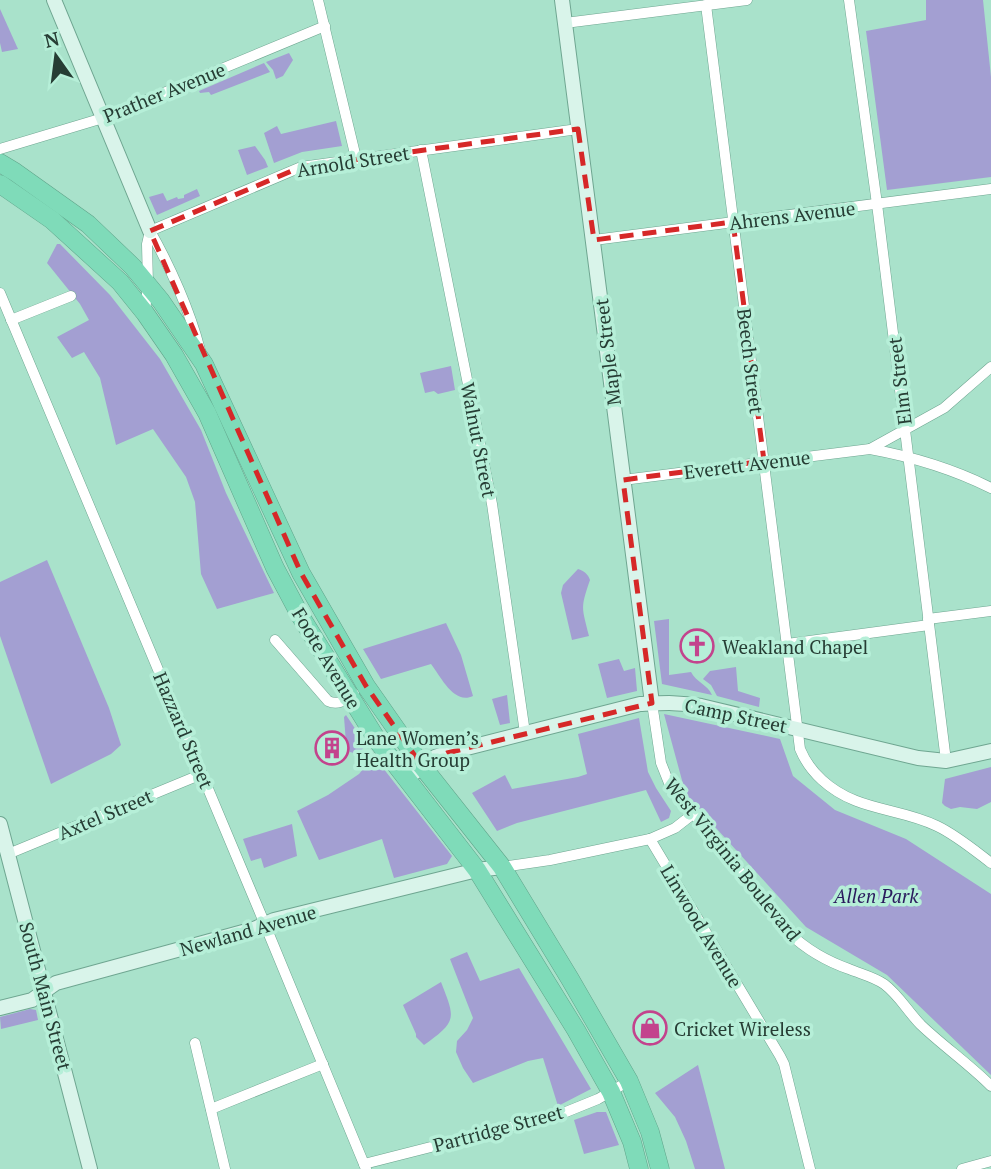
<svg xmlns="http://www.w3.org/2000/svg" width="991" height="1169" font-family="'PT Serif',serif">
<rect width="100%" height="100%" fill="#a9e2cb"/>
<g fill="#a39fd2">
<polygon points="926,0 983,0 991,77 991,177 887,190 866,31 926,20"/>
<polygon points="0,9 18,49 2,52 0,43"/>
<polygon points="289,53 293,60 283,76 276,79 273,70 266,62"/>
<polygon points="264,63 270,72 211,95 209,92 200,93 199,91"/>
<polygon points="336,121 342,146 302,152 274,163 264,133 277,126 281,134"/>
<polygon points="255,146 265,160 268,167 247,175 238,150"/>
<polygon points="197,189 200,196 157,215 149,197 163,193 167,201 177,197 178,199 184,198 184,195"/>
<polygon points="57,244 60,244 110,295 160,359 201,430 226,493 274,593 217,609 201,574 195,502 186,477 153,429 116,445 100,378 84,352 72,358 57,337 89,320 80,304 47,263"/>
<polygon points="451,366 455,390 438,394 434,391 425,393 420,373"/>
<polygon points="47,560 109,708 121,745 111,754 51,784 0,636 0,582"/>
<path d="M578,569c6,2 10,5 12,11 -10,29 -8,27 -1,56l-17,4 -11,-47 2,-8z"/>
<path d="M669,619v56l22,-3c5,10 17,13 21,23l-50,-11 -8,-63z"/>
<path d="M446,623l15,32 12,41c-19,9 -32,-19 -42,-32l-50,15 -18,-30z"/>
<polygon points="619,659 624,671 635,668 637,691 607,698 598,664"/>
<polygon points="736,667 738,691 760,698 759,707 717,696 711,685 703,679 710,671"/>
<polygon points="507,695 510,723 500,725 492,699"/>
<polygon points="664,714 780,739 793,776 835,810 906,839 991,894 991,1075 887,975 806,927 686,795"/>
<polygon points="346,715 366,745 358,754 350,752 346,743 344,717"/>
<polygon points="639,718 648,772 656,788 671,811 669,818 661,822 646,790 517,823 497,831 472,793 505,775 512,789 578,777 587,774 578,734"/>
<polygon points="372,754 452,856 447,864 394,878 382,839 319,860 297,811 328,795 359,774 364,768 368,757"/>
<polygon points="991,767 991,802 977,809 960,807 951,809 945,806 942,803 945,779"/>
<polygon points="292,824 297,856 264,868 261,858 251,861 243,839"/>
<polygon points="467,952 480,981 519,968 591,1089 558,1106 543,1058 528,1061 473,1083 463,1068 456,1052 457,1041 467,1030 473,1018 450,959"/>
<path d="M441,982c14,36 17,39 -17,63l-8,-8v-3l-13,-29z"/>
<polygon points="30,1009 36,1010 38,1020 1,1029 0,1017"/>
<polygon points="698,1065 725,1169 695,1169 686,1141 675,1117 655,1093"/>
<polygon points="597,1112 606,1112 619,1145 584,1154 574,1120"/>
</g>
<g fill="none" stroke-linecap="round" stroke-linejoin="round">
<defs>
<g id="street">
<polyline points="318,0 356,158"/>
<polyline points="849,0 877,204 946,761"/>
<path d="M706,5l94,744c5,12 12,22 22,31 35,32 76,27 115,46 19,9 37,24 54,37"/>
<polyline points="565,23 747,0"/>
<polyline points="0,149 103,118 325,26"/>
<polyline points="421,150 492,504 525,733"/>
<polyline points="150,231 301,167 578,129"/>
<path d="M150,231c20,35 40,80 50,119"/>
<polyline points="594,240 991,189"/>
<polyline points="0,293 261,915 366,1169"/>
<polyline points="145,311 148,285 147,244 150,231"/>
<polyline points="11,320 71,296"/>
<polyline points="870,449 944,408 991,367"/>
<path d="M623,480l247,-31c44,8 81,19 121,39"/>
<polyline points="928,619 991,611"/>
<path d="M275,640l53,61c10,5 17,-1 26,-7"/>
<polyline points="787,644 929,625"/>
<path d="M652,703l9,60 8,20 120,150c18,17 37,28 60,36 12,5 25,8 35,15 15,11 24,28 37,41 22,21 48,39 70,61"/>
<polyline points="650,839 780,1056 784,1064 810,1169"/>
<polyline points="8,854 202,774"/>
<polyline points="502,867 550,860 650,839 675,828 693,814"/>
<polyline points="195,1043 225,1169"/>
<polyline points="211,1109 323,1064"/>
<polyline points="364,1164 561,1114 598,1099 629,1081"/>
<polyline points="962,1169 991,1161"/>
</g>
<g id="secondary">
<polyline points="54,0 150,231"/>
<polyline points="562,0 652,703"/>
<path d="M414,773l21,-16 12,-4 193,-49c24,-1 38,-2 61,2l217,52 28,3 45,-10"/>
<polyline points="0,824 90,1169"/>
<polyline points="0,1008 32,1000 56,983 254,929 274,920 477,870 502,867"/>
</g>
<g id="highway">
<polyline points="0,163 15,172 88,224 133,267 161,301 204,364 301,573 366,686 422,766 502,867 570,979 629,1081 650,1132 660,1169"/>
<polyline points="0,184 52,220 120,282 145,313 174,355 207,413 275,568 301,617 379,743 477,870 576,1030 611,1092 632,1142 639,1169"/>
</g>
</defs>
<use href="#street" stroke="#6fa691" stroke-width="11"/>
<use href="#secondary" stroke="#6fa691" stroke-width="16"/>
<use href="#highway" stroke="#60a48a" stroke-width="19"/>
<use href="#street" stroke="#fff" stroke-width="10"/>
<use href="#secondary" stroke="#d9f4ea" stroke-width="14"/>
<use href="#highway" stroke="#7fdbb9" stroke-width="18"/>
</g>
<path fill="none" stroke="#d62828" stroke-width="5" stroke-dasharray="14 9" stroke-linejoin="round" d="M578,129l16,111 139,-18 31,239 -141,19 29,223 -205,50 -25,13 -56,-80 -65,-113 -151,-342 151,-64z"/>
<defs>
<symbol id="church-ring" viewBox="-11 -11 22 22"><circle r="9.5" fill="#b6efd8" stroke="#c3438d" stroke-width="1.5"/><path d="M-1.2-6h2.4v3.5h3.3v2.4h-3.3V6h-2.4V-.1h-3.3v-2.4h3.3Z" fill="#c3438d"/></symbol>
<symbol id="building-ring" viewBox="-11 -11 22 22"><circle r="9.5" fill="#b6efd8" stroke="#c3438d" stroke-width="1.5"/><path d="M-4-6H4V6H1V3H-1V6H-4ZM-2.5-4.3h1.7v1.8h-1.7ZM.8-4.3h1.7v1.8H.8ZM-2.5-1h1.7V.8h-1.7ZM.8-1h1.7V.8H.8Z" fill="#c3438d"/></symbol>
<symbol id="shop-ring" viewBox="-11 -11 22 22"><circle r="9.5" fill="#b6efd8" stroke="#c3438d" stroke-width="1.5"/><path d="M-5-2.5h2.3a2.7 3.5 0 0 1 5.4 0H5L5.5 6h-11ZM-1.5-2.5h3a1.5 2.3 0 0 0-3 0Z" fill="#c3438d"/></symbol>
</defs>
<g fill-rule="evenodd">
<use href="#church-ring" x="678" y="627" width="38" height="38"/>
<use href="#building-ring" x="313" y="729" width="38" height="38"/>
<use href="#shop-ring" x="631" y="1009" width="38" height="38"/>
</g>
<g text-anchor="middle" dominant-baseline="central" stroke-width="7" stroke-linejoin="round" paint-order="stroke">
<g font-size="19" fill="#263d34" stroke="#b6efd8">
<text transform="translate(164 92) rotate(-22)">Prather Avenue</text>
<text transform="translate(353 161) rotate(-9)">Arnold Street</text>
<text transform="translate(792 215) rotate(-7)">Ahrens Avenue</text>
<text transform="translate(607 352) rotate(-97)">Maple Street</text>
<text transform="translate(751 361) rotate(83)">Beech Street</text>
<text transform="translate(899 381) rotate(-97)">Elm Street</text>
<text transform="translate(479 440) rotate(79)">Walnut Street</text>
<text transform="translate(747 464) rotate(-7)">Everett Avenue</text>
<text transform="translate(327 658) rotate(59)">Foote Avenue</text>
<text transform="translate(736 715) rotate(12)">Camp Street</text>
<text transform="translate(184 730) rotate(67)">Hazzard Street</text>
<text transform="translate(105 814) rotate(-23)">Axtel Street</text>
<text transform="translate(733 859) rotate(51)">West Virginia Boulevard</text>
<text transform="translate(702 926) rotate(59)">Linwood Avenue</text>
<text transform="translate(248 930) rotate(-16)">Newland Avenue</text>
<text transform="translate(46 996) rotate(75)">South Main Street</text>
<text transform="translate(498 1128) rotate(-15)">Partridge Street</text>
</g>
<g font-size="19" fill="#263d34" stroke="#b6efd8" text-anchor="start">
<text x="722" y="646">Weakland Chapel</text>
<text x="356" y="737">Lane Women’s<tspan x="356" dy="22">Health Group</tspan></text>
<text x="674" y="1028">Cricket Wireless</text>
</g>
<g font-size="19" font-style="italic" fill="#2a1a5d" stroke="#b6efd8">
<text x="876" y="895">Allen Park</text>
</g>
</g>
<g transform="translate(56 56) rotate(346)" stroke="#b6efd8" stroke-width="5" paint-order="stroke">
<path d="M0-5L12 26L0 18L-12 26Z" fill="#263d34"/>
<text y="-10" font-size="19" font-weight="bold" text-anchor="middle" fill="#263d34">N</text>
</g>
</svg>
